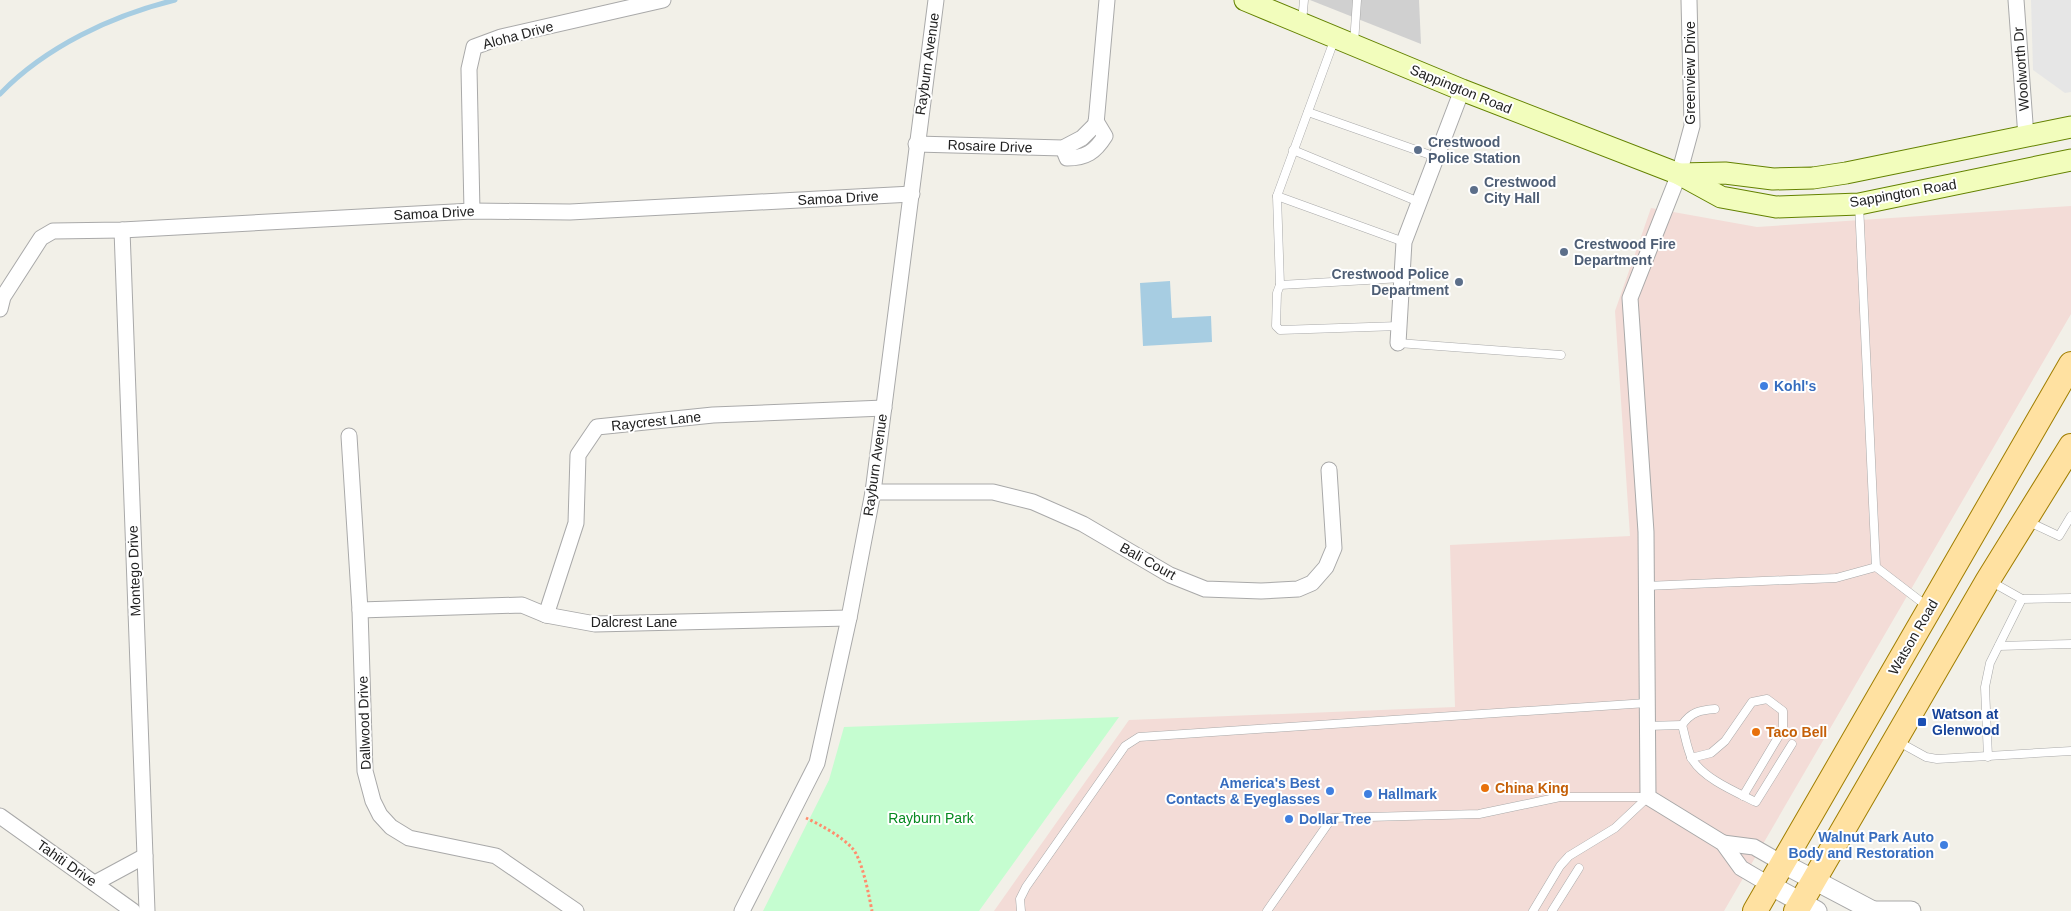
<svg xmlns="http://www.w3.org/2000/svg" width="2071" height="911" font-family="Helvetica,sans-serif">
<rect width="100%" height="100%" fill="#f2f0e8"/>
<polygon fill="#f3dcd7" points="2071,206 2071,314 1724,911 994,911 1129,720 1455,707 1450,545 1630,536 1615,311 1651,208 1757,227"/>
<polygon fill="#d0d0d0" points="1310,0 1419,0 1421,44"/>
<polygon fill="#c5fdd0" points="1119,717 979,911 763,911 829,780 844,727"/>
<polygon fill="#e6e6e6" points="2031,0 2071,0 2071,92 2065,93 2033,70"/>
<polygon fill="#a7cde2" points="1170,281 1172,318 1211,316 1212,342 1143,346 1140,283"/>
<g fill="none" stroke-linecap="round" stroke-linejoin="round">
<path stroke="#a7cde2" stroke-width="5" d="M0,94c45,-47 113,-79 175,-94"/>
<defs>
<g id="service">
<polyline points="1302,22 1304,0"/>
<polyline points="1335,38 1277,196 1280,285 1277,293 1276,326 1280,330 1399,326"/>
<polyline points="1354,43 1357,0"/>
<polyline points="1308,112 1436,157"/>
<polyline points="1293,150 1419,202"/>
<polyline points="1277,196 1404,242"/>
<polyline points="1859,204 1876,567 1928,607"/>
<polyline points="1280,285 1402,278"/>
<polyline points="1398,343 1561,355"/>
<polyline points="2027,521 2059,536 2071,516"/>
<polyline points="1646,586 1836,578 1876,567"/>
<polyline points="2022,599 2071,598"/>
<polyline points="1999,646 2071,644"/>
<path d="M1682,725c9,-13 18,-15 33,-16"/>
<path d="M1647,726l35,-1c3,10 5,24 10,34 12,20 44,33 64,43l36,-58"/>
<polyline points="1897,741 1926,757 1937,759 2071,751"/>
<polyline points="1988,757 1985,687 1990,663 2022,599 1990,581"/>
<polyline points="1691,758 1711,753 1725,741 1752,702 1767,699 1783,711 1783,729 1743,796"/>
<polyline points="1021,911 1020,899 1026,887 1125,746 1139,737 1647,703"/>
<polyline points="1267,911 1332,818 1479,814 1560,797 1648,797"/>
<polyline points="1533,911 1560,866 1569,856 1615,828 1648,797"/>
<polyline points="1552,911 1579,868"/>
</g>
<g id="minor">
<polyline points="1689,0 1692,126 1679,174 1630,298 1646,532 1648,797 1723,843 1741,868 1770,885"/>
<polyline points="2016,0 2026,137"/>
<polyline points="916,144 1063,148 1082,138 1096,124 1107,0"/>
<path d="M1063,148l4,10c19,0 28,-6 38,-22l-9,-15"/>
<polyline points="472,211 469,69 474,47 501,37 663,0"/>
<polyline points="122,230 147,911"/>
<polyline points="0,309 3,297 41,238 53,231 122,230 472,211 570,212 912,194"/>
<polyline points="1398,343 1404,242 1462,90"/>
<polyline points="349,436 360,610 365,771 373,801 380,815 391,827 409,838 496,856 576,911"/>
<polyline points="873,492 993,492 1033,502 1083,524 1170,575 1205,589 1261,591 1298,589 1312,583 1326,567 1334,548 1329,470"/>
<polyline points="360,610 522,605 546,615 595,624 849,618"/>
<polyline points="546,615 576,523 578,455 597,427 713,415 884,408"/>
<polyline points="0,816 133,911"/>
<polyline points="1723,843 1754,847 1782,863"/>
<polyline points="95,883 145,856"/>
<polyline points="742,911 817,763 849,618 873,492 936,0"/>
</g>
<g id="tertiary">
<polyline points="1782,863 1873,911"/>
<polyline points="1770,885 1817,911"/>
<polyline points="1872,911 1911,911"/>
</g>
<g id="secondary">
<polyline points="1245,0 1462,90 1679,174 1721,197 1776,207 1859,204 2071,160"/>
<polyline points="1679,174 1725,173 1773,179 1813,178 1846,173 2071,127"/>
</g>
<g id="primary">
<polyline points="1755,911 2071,364"/>
<polyline points="1796,911 1988,580 2071,446"/>
</g>
</defs>
<use href="#service" stroke="#a9a9a9" stroke-width="9"/>
<use href="#minor" stroke="#a9a9a9" stroke-width="17"/>
<use href="#tertiary" stroke="#a9a9a9" stroke-width="21"/>
<use href="#secondary" stroke="#648200" stroke-width="23"/>
<use href="#primary" stroke="#a07e00" stroke-width="26"/>
<path stroke="#ff8d6d" stroke-width="3" stroke-dasharray="2.5 2.5" stroke-linecap="butt" d="M806,818c15,7 35,18 46,30 10,10 17,48 20,63"/>
<use href="#service" stroke="#fff" stroke-width="8"/>
<use href="#minor" stroke="#fff" stroke-width="15"/>
<use href="#tertiary" stroke="#fff" stroke-width="19"/>
<use href="#secondary" stroke="#f2fdbc" stroke-width="21"/>
<use href="#primary" stroke="#ffe1a1" stroke-width="24"/>
</g>
<g fill="#5c6f8a" stroke="#fff" stroke-width="2">
<circle cx="1418" cy="150" r="5"/>
<circle cx="1474" cy="190" r="5"/>
<circle cx="1564" cy="252" r="5"/>
<circle cx="1459" cy="282" r="5"/>
</g>
<g fill="#3f7fe0" stroke="#fff" stroke-width="2">
<circle cx="1764" cy="386" r="5"/>
<circle cx="1330" cy="791" r="5"/>
<circle cx="1368" cy="794" r="5"/>
<circle cx="1289" cy="819" r="5"/>
<circle cx="1944" cy="845" r="5"/>
</g>
<rect fill="#1a4fb4" stroke="#fff" stroke-width="2" x="1917" y="717" width="10" height="10" rx="2.5"/>
<g fill="#e8710a" stroke="#fff" stroke-width="2">
<circle cx="1756" cy="732" r="5"/>
<circle cx="1485" cy="788" r="5"/>
</g>
<g text-anchor="middle" dominant-baseline="central" stroke-width="4" stroke-linejoin="round" paint-order="stroke">
<g font-size="14" fill="#222" stroke="#fff">
<text transform="translate(518 35) rotate(-15)">Aloha Drive</text>
<text transform="translate(927 64) rotate(-82)">Rayburn Avenue</text>
<text transform="translate(2021 69) rotate(-94)">Woolworth Dr</text>
<text transform="translate(1690 73) rotate(-90)">Greenview Drive</text>
<text transform="translate(1461 89) rotate(22)">Sappington Road</text>
<text transform="translate(990 146) rotate(2)">Rosaire Drive</text>
<text transform="translate(1903 193) rotate(-10)">Sappington Road</text>
<text transform="translate(838 198) rotate(-3)">Samoa Drive</text>
<text transform="translate(434 213) rotate(-3)">Samoa Drive</text>
<text transform="translate(656 421) rotate(-6)">Raycrest Lane</text>
<text transform="translate(875 465) rotate(-82)">Rayburn Avenue</text>
<text transform="translate(1148 561) rotate(29)">Bali Court</text>
<text transform="translate(134 571) rotate(-92)">Montego Drive</text>
<text x="634" y="622">Dalcrest Lane</text>
<text transform="translate(1913 637) rotate(-60)">Watson Road</text>
<text transform="translate(364 723) rotate(-92)">Dallwood Drive</text>
<text transform="translate(67 863) rotate(35)">Tahiti Drive</text>
</g>
<g font-size="14" font-weight="bold" fill="#4e5e75" stroke="#fff" text-anchor="start">
<text x="1428" y="142">Crestwood<tspan x="1428" dy="16">Police Station</tspan></text>
<text x="1484" y="182">Crestwood<tspan x="1484" dy="16">City Hall</tspan></text>
<text x="1574" y="244">Crestwood Fire<tspan x="1574" dy="16">Department</tspan></text>
<text x="1449" y="274" text-anchor="end">Crestwood Police<tspan x="1449" dy="16">Department</tspan></text>
</g>
<g font-size="14" font-weight="bold" fill="#366cbe" stroke="#fff" text-anchor="start">
<text x="1774" y="386">Kohl's</text>
<text x="1320" y="783" text-anchor="end">America's Best<tspan x="1320" dy="16">Contacts &amp; Eyeglasses</tspan></text>
<text x="1378" y="794">Hallmark</text>
<text x="1299" y="819">Dollar Tree</text>
<text x="1934" y="837" text-anchor="end">Walnut Park Auto<tspan x="1934" dy="16">Body and Restoration</tspan></text>
</g>
<g font-size="14" font-weight="bold" fill="#164399" stroke="#fff" text-anchor="start">
<text x="1932" y="714">Watson at<tspan x="1932" dy="16">Glenwood</tspan></text>
</g>
<g font-size="14" font-weight="bold" fill="#c56008" stroke="#fff" text-anchor="start">
<text x="1766" y="732">Taco Bell</text>
<text x="1495" y="788">China King</text>
</g>
<g font-size="14" fill="#068a20" stroke="#fff">
<text x="931" y="818">Rayburn Park</text>
</g>
</g>
</svg>
